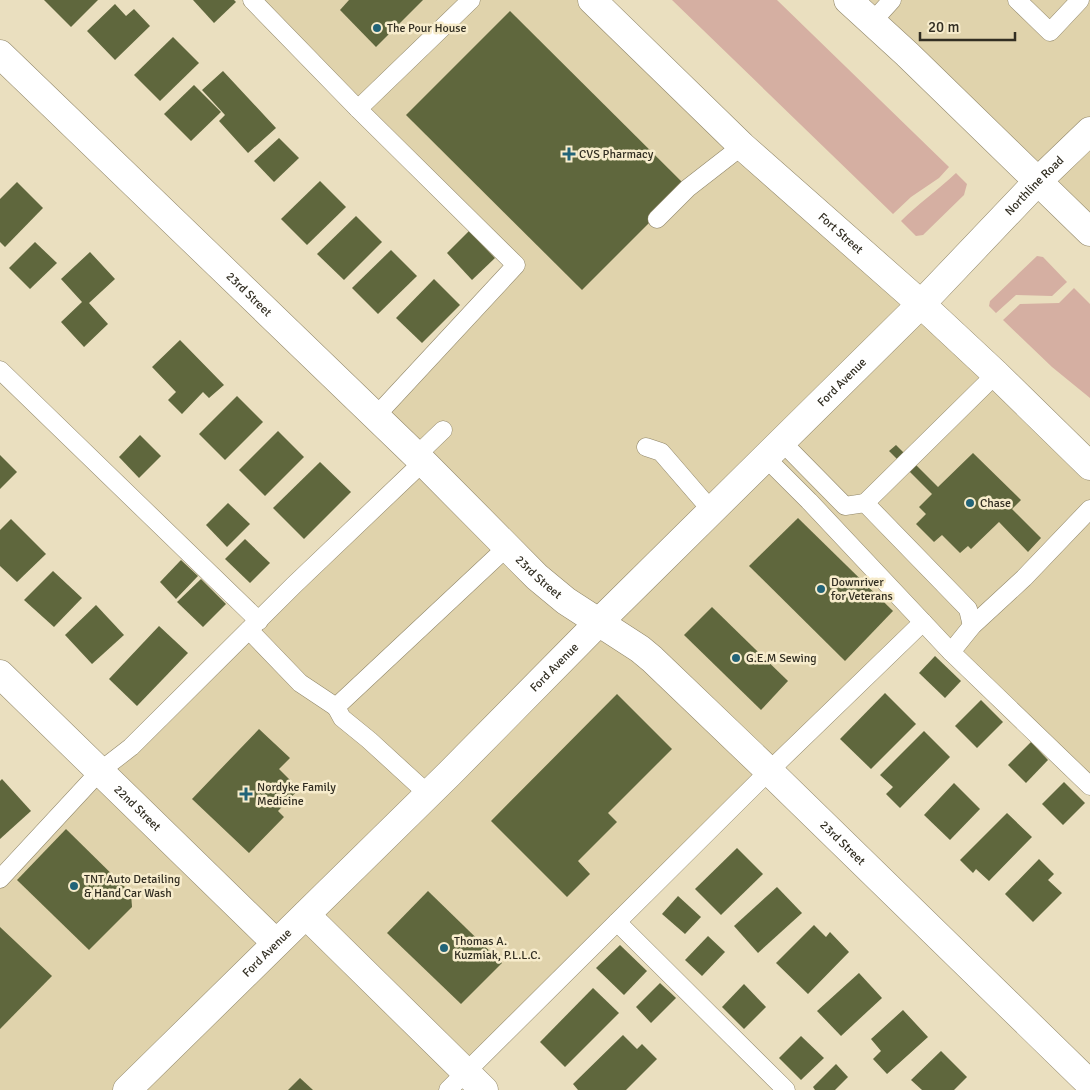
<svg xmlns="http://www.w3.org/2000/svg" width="1090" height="1090" font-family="Signika,sans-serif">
<rect width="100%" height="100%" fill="#eadfbf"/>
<g fill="#e0d3ac">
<polygon points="252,0 592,0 1090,466 1090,786 923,623 448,1090 0,1090 0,876 131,747 416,456 375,417 516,265"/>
<polygon points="848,0 1090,0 1090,232"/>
</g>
<g fill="#d5afa2">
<polygon points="672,0 777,0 949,167 939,178 911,197 893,214"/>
<path d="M956,173l11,11 -3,11 -41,40 -7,1 -15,-15c17,-17 37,-31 55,-48z"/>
<polygon points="1037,256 1043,257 1067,282 1052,296 1016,295 996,313 989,306 990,301"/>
<polygon points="1074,288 1090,304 1090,398 1052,367 1003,320 1020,304 1059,303"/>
</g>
<g fill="#5f673d">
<polygon points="44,0 98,0 71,27"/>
<polygon points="193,0 234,0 236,2 214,23"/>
<polygon points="349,0 423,0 376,47 340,10"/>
<polygon points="115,4 126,16 134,9 150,26 115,60 87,31"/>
<polygon points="510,11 686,186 582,290 406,115"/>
<polygon points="173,37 199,63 160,101 134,75"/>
<polygon points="223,71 276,128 248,153 219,121 225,115 202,90"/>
<polygon points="194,85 221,112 191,141 164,114"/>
<polygon points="279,138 299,158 274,182 254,161"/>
<polygon points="320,181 346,207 307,245 281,219"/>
<polygon points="17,182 43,208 5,247 0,242 0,199"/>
<polygon points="356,216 382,242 344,280 317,254"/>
<polygon points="469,231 495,258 472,280 447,253"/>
<polygon points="35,242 57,263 30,289 9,268"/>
<polygon points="391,250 417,276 378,314 352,288"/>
<polygon points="90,252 115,279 89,303 108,324 84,347 61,322 82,302 61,279"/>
<polygon points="434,279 460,305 422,343 396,318"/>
<polygon points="180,340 224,385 209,398 203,392 182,414 168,400 176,392 152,367"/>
<polygon points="237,396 263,422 225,460 199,434"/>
<polygon points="278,431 304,457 265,496 239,470"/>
<polygon points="140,435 161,456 139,478 119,457"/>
<polygon points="896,445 938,487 973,453 1021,500 1012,509 1041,538 1028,552 999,522 971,549 968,546 960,553 942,535 934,542 916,524 926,514 919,507 932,494 889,451"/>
<polygon points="0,455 17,472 0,489"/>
<polygon points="320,462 351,492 304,539 273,508"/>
<polygon points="228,503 250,524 227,547 206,525"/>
<polygon points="798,518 893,611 845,661 749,566"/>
<polygon points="11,519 46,554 17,582 0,566 0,530"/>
<polygon points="245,539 270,563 250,583 225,559"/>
<polygon points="181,560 198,576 176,599 160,582"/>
<polygon points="53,571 82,598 54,627 24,600"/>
<polygon points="201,579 226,604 203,627 177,602"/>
<polygon points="96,605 124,635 92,664 65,635"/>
<polygon points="712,607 788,681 761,710 684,635"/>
<polygon points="159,626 188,653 137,706 109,679"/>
<polygon points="935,656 961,681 945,698 919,673"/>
<polygon points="885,693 916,724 871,769 840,739"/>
<polygon points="617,694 672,749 608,813 617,822 578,861 590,874 567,897 491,821"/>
<polygon points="981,700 1003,722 977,748 955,726"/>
<polygon points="259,729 290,758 279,769 299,789 278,811 284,817 249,853 192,799"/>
<polygon points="924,731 950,757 900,808 886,794 893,787 880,775"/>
<polygon points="1031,742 1048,760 1026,783 1008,765"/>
<polygon points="2,779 31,811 0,839 0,781"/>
<polygon points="1064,782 1085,803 1063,825 1042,804"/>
<polygon points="954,783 980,809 950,840 924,815"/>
<polygon points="1007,813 1032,837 989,881 976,869 973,873 960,860"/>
<polygon points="66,829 131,893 132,907 89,950 17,880"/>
<polygon points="737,848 763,874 721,915 695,889"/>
<polygon points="1039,859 1054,874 1048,880 1062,893 1033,922 1005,894"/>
<polygon points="777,887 802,913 758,953 734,926"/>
<polygon points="428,891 502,963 461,1004 387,933"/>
<polygon points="678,896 701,917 685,934 662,914"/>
<polygon points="814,925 826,937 830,932 849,952 808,994 776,963"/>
<polygon points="0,927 52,976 0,1029"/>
<polygon points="708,936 725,952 702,976 685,960"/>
<polygon points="620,945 647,971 624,995 596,968"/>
<polygon points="859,973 882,998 841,1036 817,1011"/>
<polygon points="660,983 676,998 651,1023 636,1007"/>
<polygon points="744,984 766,1007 744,1029 722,1007"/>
<polygon points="593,988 619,1013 565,1067 540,1042"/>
<polygon points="903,1010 928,1037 887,1074 873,1059 881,1051 871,1039"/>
<polygon points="623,1035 637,1049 642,1044 657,1059 626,1090 578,1090 573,1084"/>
<polygon points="801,1036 824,1058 801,1080 779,1058"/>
<polygon points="941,1051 967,1077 954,1090 922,1090 911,1080"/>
<polygon points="836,1064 848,1077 835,1090 815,1090 813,1087"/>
<polygon points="300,1078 313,1090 288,1090"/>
</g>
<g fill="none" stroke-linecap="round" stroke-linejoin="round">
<defs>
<g id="service">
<polyline points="252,0 358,109 516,265 375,417"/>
<polyline points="1017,0 1050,32 1080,0"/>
<polyline points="872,22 892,0"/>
<polyline points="358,109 471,0"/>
<polyline points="657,219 688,188 742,146"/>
<polyline points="0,370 259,621"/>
<polyline points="782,442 845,506 865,503"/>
<polyline points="646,447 661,452 711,510"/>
<polyline points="416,456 443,430"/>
<polyline points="766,458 809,501 951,652 1090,786"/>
<polyline points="972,626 968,609 865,503 996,374"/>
<polyline points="249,630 300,683 336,707"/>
<polyline points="951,652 972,626 1024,578 1090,509"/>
<polyline points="428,794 369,740 342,718 336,707 507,547"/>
<polyline points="0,879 100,771 131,747 294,585 423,462"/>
<polyline points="617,922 786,1090"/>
<polyline points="448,1090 769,771 923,622"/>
</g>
<g id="minor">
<path id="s1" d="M0,54l423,408 114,115 29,24 74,48 12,10 117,112 321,313"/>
<path id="s2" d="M0,674l276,269"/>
<polyline points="306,915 484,1090"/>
</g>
<g id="secondary">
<path id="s3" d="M127,1090l323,-317 149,-151 322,-318 117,-123 52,-50"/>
</g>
<g id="primary">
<path id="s4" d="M592,0l150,146 179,158 75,70 94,92"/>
<polyline points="848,0 907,54 1090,232"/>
</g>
</defs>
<use href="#service" stroke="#91876a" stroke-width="19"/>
<use href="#minor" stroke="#91876a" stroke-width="29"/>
<use href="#secondary" stroke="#91876a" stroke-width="29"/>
<use href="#primary" stroke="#91876a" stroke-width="29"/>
<use href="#service" stroke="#fff" stroke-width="18"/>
<use href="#minor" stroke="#fff" stroke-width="28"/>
<use href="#secondary" stroke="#fff" stroke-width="28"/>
<use href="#primary" stroke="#fff" stroke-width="28"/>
</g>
<g fill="#226478" stroke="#f7eccc" stroke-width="2">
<circle cx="377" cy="28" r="5"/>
<path d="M566.5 146.5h5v5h5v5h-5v5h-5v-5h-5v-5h5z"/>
<circle cx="970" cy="503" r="5"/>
<circle cx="821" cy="589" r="5"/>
<circle cx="736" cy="658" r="5"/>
<path d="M243.5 786.5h5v5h5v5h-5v5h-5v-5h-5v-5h5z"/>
<circle cx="74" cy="886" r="5"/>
<circle cx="444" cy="948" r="5"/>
</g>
<g text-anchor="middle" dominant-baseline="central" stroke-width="5" stroke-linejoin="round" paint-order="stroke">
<g font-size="12" fill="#322e22" stroke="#f7eccc" text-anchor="start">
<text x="387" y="28">The Pour House</text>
<text x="579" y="154">CVS Pharmacy</text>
<text x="980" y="503">Chase</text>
<text x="831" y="582">Downriver<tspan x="831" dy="14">for Veterans</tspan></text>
<text x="746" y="658">G.E.M Sewing</text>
<text x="257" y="787">Nordyke Family<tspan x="257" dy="14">Medicine</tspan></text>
<text x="84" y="879">TNT Auto Detailing<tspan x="84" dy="14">&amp; Hand Car Wash</tspan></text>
<text x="454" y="941">Thomas A.<tspan x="454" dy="14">Kuzmiak, P.L.L.C.</tspan></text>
</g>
<g font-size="12" fill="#322e22" stroke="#f7eccc">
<text stroke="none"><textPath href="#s3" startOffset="1281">Northline Road</textPath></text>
<text stroke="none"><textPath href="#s4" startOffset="341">Fort Street</textPath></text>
<text stroke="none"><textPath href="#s1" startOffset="346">23rd Street</textPath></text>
<text stroke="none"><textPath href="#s3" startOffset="1006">Ford Avenue</textPath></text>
<text stroke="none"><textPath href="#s1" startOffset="751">23rd Street</textPath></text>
<text stroke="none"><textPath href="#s3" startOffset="601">Ford Avenue</textPath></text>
<text stroke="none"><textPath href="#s2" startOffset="192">22nd Street</textPath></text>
<text stroke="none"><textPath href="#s1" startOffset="1156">23rd Street</textPath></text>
<text stroke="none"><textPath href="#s3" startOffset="196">Ford Avenue</textPath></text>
</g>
</g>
<path d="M920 32v8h95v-8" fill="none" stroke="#322e22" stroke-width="2.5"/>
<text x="928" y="32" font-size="15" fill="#322e22" stroke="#f7eccc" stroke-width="4" paint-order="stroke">20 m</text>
</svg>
